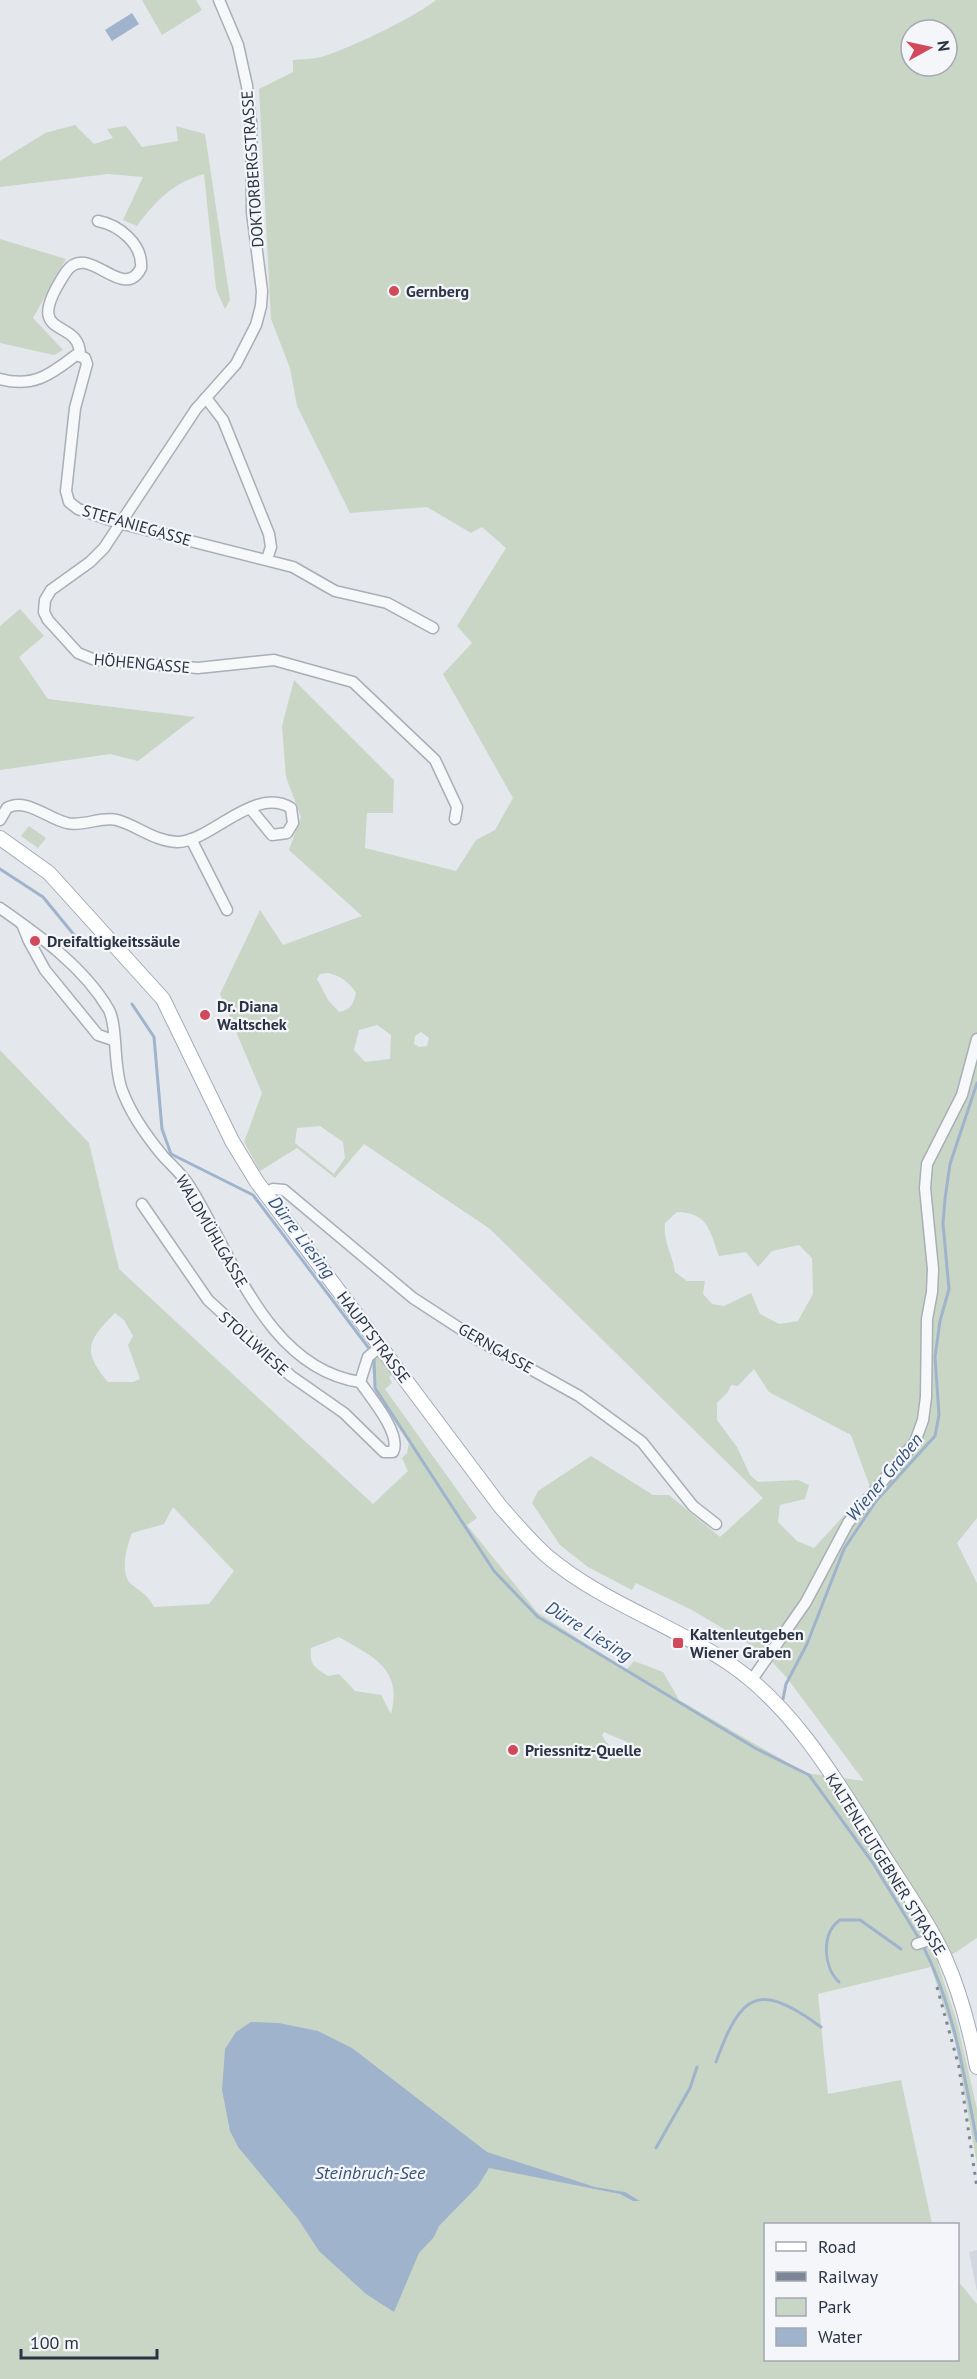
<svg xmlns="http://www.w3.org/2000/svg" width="977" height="2379" font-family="'PT Sans',sans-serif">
<rect width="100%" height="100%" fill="#e4e7ec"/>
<polygon fill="#d2d6de" points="977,2250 977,2292 969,2252"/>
<g fill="#c9d6c5" fill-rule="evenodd">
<polygon points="142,0 196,0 202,10 162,35"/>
<path d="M436,0h541v1518l-20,25 20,40v355l-39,26 19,58 20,87v55l-22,-123 -24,-74 -113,27 10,100 73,-14 31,144h-166v136h192v-79l19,23v75h-977v-1329l89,93 30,126 254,235 35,-33 -6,-13 5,-5 2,-10 -34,-50 -4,-34 8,-7 15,21 -5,4 3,6 -7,6 92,129 -10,7 70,87 89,58 8,-9 29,11 16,28 126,73 59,8 -77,-103 -23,-25 -72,-43 -56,-27 -4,7 -44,-23 -28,-22 -28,-42 6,-12 53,-35 62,39h16l51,42 43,-39 -273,-269 -126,-85 -29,34 -38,-30 -37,23 -16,-29 18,-49 -42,-99 40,-84 23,35 79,-29 -73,-66 12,-33 -15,-40 -4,-51 12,-46 100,100 -1,33h-26l-2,35 91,23 20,-31 19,-10 18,-32 -70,-124 29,-31 -15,-17 49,-78 -24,-21 -11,6 -44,-26 -77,6 -53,-107 -7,-38 -19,-49 -12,-230 34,-17v-12c9,-1 19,-1 28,-3 26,-7 94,-40 115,-57zM911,30h36v36h-36zM328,973c13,3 21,9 28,20 -3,11 -5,17 -17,19l-11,-12 -11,-21 3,-5zM377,1025l14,10 -1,24 -25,3 -11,-12 5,-20zM421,1032l8,6 -2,8 -8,1 -5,-3 1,-8zM320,1126l23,16 2,16 -11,16 -39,-31 2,-15zM677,1212c32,1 32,18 42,44l27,-4 12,15 14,-16 27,-6 13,13 1,36 -15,27 -19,3 -19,-10 -9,-21 -27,13 -12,-2 -9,-10 2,-13h-18l-12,-9c-3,-20 -12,-29 -10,-49zM115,1313l9,7 9,16 -5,9 12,34 -7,3h-25c-27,-31 -20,-42 7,-69zM754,1369l15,23 82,43 19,52 -56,61 -17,-7 -19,-19 2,-17 25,-6 4,-14 -11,-5 -40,2 -8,-7 -13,-28 -20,-27v-17l11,-11 3,-7 7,1zM173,1507l61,64 -25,33 -55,3c-6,-12 -13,-15 -23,-23 -12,-11 -4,-38 1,-51l32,-9zM339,1637c33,20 64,30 52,77l-10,-19 -26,-4 -16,-17 -11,2c-13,-8 -19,-11 -17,-28zM604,1732l23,10 2,11c-13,-1 -21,-6 -27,-18z"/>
<path d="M75,125l19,19 19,-6 -6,-9 19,-3 16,21 36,-6 -2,-15 29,8 25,166 -5,9 -9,-20 -12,-115c-31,9 -48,26 -67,52l-14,-6 20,-43 -35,-3 -108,13v-26l45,-28z"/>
<polygon points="0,239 66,259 33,318 63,350 54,355 0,343"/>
<polygon points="20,609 44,636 19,657 48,699 195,717 138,761 110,754 0,770 0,626"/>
<polygon points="29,826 46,838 38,848 21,836"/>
</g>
<g fill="#9fb4cc">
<polygon points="132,13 139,24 112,41 105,30"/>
<polygon points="251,2022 279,2023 318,2031 352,2048 487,2152 595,2187 625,2192 640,2201 633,2201 620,2194 489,2168 478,2186 439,2226 434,2237 419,2253 394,2312 366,2294 319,2251 298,2219 238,2147 230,2131 222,2090 225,2049 236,2032"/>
</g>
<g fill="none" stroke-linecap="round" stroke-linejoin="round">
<g stroke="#9fb4cc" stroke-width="3">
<polyline points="0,869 43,897 84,947"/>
<polyline points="132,1004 154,1037 162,1129 171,1154 253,1195 371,1351"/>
<polyline points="374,1357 375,1388 494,1571 538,1617 755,1748 809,1775 873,1863 920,1940"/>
<polyline points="783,1699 786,1684 807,1644 844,1549 876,1501 935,1436 939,1415 935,1357 940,1321 949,1289 943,1224 945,1199 950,1164 977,1083"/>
<path d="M923,1946c31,60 41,129 54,195"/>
<path d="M839,1982c-16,-15 -18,-49 1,-62h20l41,29"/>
<path d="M716,2062c25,-69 42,-81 105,-35"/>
<polyline points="656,2148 690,2088 697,2067"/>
</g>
<defs>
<g id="minor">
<polyline points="219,0 238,45 247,86 251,122 252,212 262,291 261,306 256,325 236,364 196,409 104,548 90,562 51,590 45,600 44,612 48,620 78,653 95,660 198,668 274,660 353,682 435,760 457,807 455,819"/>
<path d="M80,355c0,-40 -61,-12 -14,-83 22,-32 57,32 75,-4 2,-24 -22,-43 -43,-47"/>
<path d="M0,379c33,9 50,-4 76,-24l9,3 2,6 -12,44 -9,83 3,11 9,7 41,14 174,44 42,24 52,12 46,25"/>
<polyline points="206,398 223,420 269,534 271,547 267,559"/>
<path d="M0,820l7,-12c19,-11 41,11 60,15 16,4 34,-7 50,-3 21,6 37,21 60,22 34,0 77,-57 114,-34l2,15 -6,10 -15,2 -22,-27"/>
<polyline points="191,839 227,910"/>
<path d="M0,908c40,28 84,59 109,102 9,18 4,57 13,80 8,22 26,48 41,66 9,10 20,19 27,31 43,69 77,181 170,195 11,16 42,52 33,70h-9l-40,-39 -53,-37 -83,-76 -66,-96"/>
<polyline points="22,924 29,941 45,970 98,1035 113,1040"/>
<polyline points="265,1193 273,1189 284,1190 413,1298 473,1337 579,1396 642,1442 693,1506 716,1524"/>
<polyline points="360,1382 368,1357 381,1346"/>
<polyline points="751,1681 806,1602 848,1523 915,1442 923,1420 926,1397 927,1319 932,1292 933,1269 925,1188 927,1164 962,1095 977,1039"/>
<polyline points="917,1944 935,1938"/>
</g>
<path id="major" d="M0,838l49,35 114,126 69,142 25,41 243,324c15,17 30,35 47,50 54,46 125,68 183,108 69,47 113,128 157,197 20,31 42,63 58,97 15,34 25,72 32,109"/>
</defs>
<use href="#minor" stroke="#a9aeb7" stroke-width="13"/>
<use href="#major" stroke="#a3abb8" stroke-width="16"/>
<use href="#minor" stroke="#f7f8fa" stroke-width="10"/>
<use href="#major" stroke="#fff" stroke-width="14"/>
<polyline stroke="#7d8696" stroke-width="3" stroke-dasharray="3 6" stroke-linecap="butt" points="937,1987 959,2067 977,2188"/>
</g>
<g fill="#d1495b" stroke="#f4f6f9" stroke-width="2">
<circle cx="394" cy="291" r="6"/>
<circle cx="35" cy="941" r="6"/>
<circle cx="205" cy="1015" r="6"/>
<rect x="672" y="1637" width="12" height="12" rx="3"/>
<circle cx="513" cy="1750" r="6"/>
</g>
<g text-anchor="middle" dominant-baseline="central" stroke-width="4.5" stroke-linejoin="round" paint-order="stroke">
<g font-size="16" fill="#2b3445" stroke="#f4f6f9">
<text transform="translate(252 169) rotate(-94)">DOKTORBERGSTRASSE</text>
<text transform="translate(137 525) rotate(16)">STEFANIEGASSE</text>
<text transform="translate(142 663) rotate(5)">HÖHENGASSE</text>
<text transform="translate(212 1231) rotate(60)">WALDMÜHLGASSE</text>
<text transform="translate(374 1337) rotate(53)">HAUPTSTRASSE</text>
<text transform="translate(254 1343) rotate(42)">STOLLWIESE</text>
<text transform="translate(496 1348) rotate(30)">GERNGASSE</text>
<text transform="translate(886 1864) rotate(58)">KALTENLEUTGEBNER STRASSE</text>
</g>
<g font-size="16" font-weight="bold" fill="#2b3445" stroke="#f4f6f9" text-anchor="start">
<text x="406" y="291">Gernberg</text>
<text x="47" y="941">Dreifaltigkeitssäule</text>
<text x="217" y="1006">Dr. Diana<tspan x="217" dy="18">Waltschek</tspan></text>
<text x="690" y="1634">Kaltenleutgeben<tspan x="690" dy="18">Wiener Graben</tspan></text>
<text x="525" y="1750">Priessnitz-Quelle</text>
</g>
<g font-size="18" font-style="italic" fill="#34527a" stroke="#f4f6f9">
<text transform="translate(302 1237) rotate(53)">Dürre Liesing</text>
<text transform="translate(884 1477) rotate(-50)">Wiener Graben</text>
<text transform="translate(589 1631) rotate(32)">Dürre Liesing</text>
<text x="370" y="2172">Steinbruch-See</text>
</g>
</g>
<rect x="764" y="2223" width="195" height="138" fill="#f4f6f9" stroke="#a4a8b1" stroke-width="1.5"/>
<rect x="776" y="2242" width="30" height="9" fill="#ffffff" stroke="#a4a8b1" stroke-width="1.5"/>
<text x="818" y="2253" font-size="18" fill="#2b3445">Road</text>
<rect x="776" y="2272" width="30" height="9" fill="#7d8696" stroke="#a4a8b1" stroke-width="1.5"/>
<text x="818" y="2283" font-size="18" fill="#2b3445">Railway</text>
<rect x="776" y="2298" width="30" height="18" fill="#c9d6c5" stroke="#a4a8b1" stroke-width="1.5"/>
<text x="818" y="2313" font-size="18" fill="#2b3445">Park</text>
<rect x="776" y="2328" width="30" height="18" fill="#9fb4cc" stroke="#a4a8b1" stroke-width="1.5"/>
<text x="818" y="2343" font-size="18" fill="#2b3445">Water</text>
<g transform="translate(929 48) rotate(82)"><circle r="28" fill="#f4f6f9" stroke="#a4a8b1" stroke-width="1.5"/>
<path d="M0-4.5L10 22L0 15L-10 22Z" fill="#d1495b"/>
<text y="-9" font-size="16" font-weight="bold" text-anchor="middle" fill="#2b3445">N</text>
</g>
<path d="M21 2349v9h136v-9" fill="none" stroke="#2b3445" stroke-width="3"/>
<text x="30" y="2349" font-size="18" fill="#2b3445" stroke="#f4f6f9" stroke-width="4.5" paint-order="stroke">100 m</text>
</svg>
